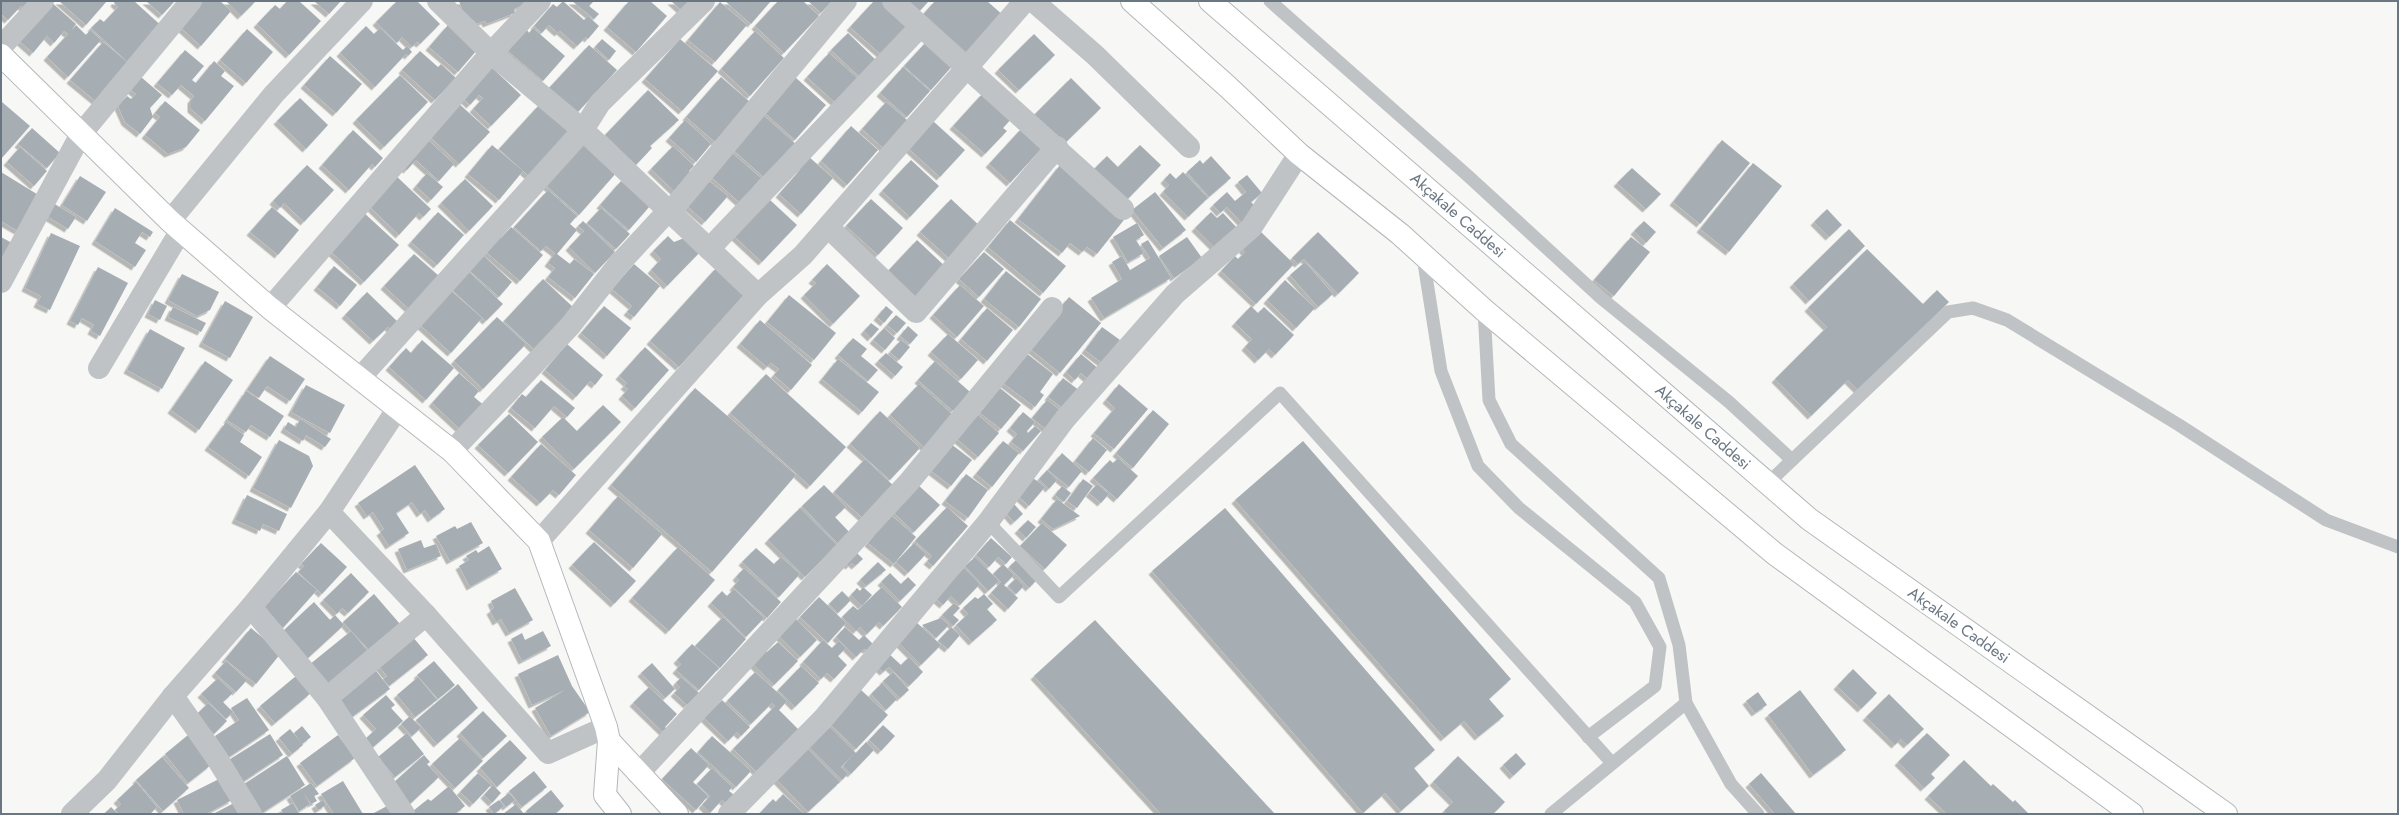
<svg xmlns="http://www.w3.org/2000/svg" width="2399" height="815" font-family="Jost,sans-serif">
<defs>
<filter id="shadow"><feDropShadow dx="-3.5" dy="3.5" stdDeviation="0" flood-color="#0004"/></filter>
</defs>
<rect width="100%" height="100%" fill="#f7f7f5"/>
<g fill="#a7aeb3" filter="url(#shadow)">
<polygon points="1,1 32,1 25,9 21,6 8,20 1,14"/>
<polygon points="50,1 76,24 71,31 76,25 86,35 90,30 101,40 68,77 47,57 68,34 64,31 54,43 47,36 33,53 16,38"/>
<polygon points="59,1 107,1 86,25"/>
<polygon points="115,1 134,1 165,29 132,66 91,28 100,19 104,22 118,7 114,3"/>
<polygon points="146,1 175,1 162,15"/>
<polygon points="203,1 220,1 231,11 201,46 180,27"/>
<polygon points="226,1 256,1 241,16"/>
<polygon points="287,1 299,1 321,21 289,55 257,24 275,5 280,9"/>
<polygon points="314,1 341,1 329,14"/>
<polygon points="397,1 417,1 440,24 420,44 417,42 412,47 402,37 397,43 376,22"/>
<polygon points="459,1 524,1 525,4 514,9 515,13 486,24 485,21 475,24 474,20 467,23"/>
<polygon points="563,1 584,20 588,16 599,26 588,39 586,37 577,46 560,31 558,33 549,25 542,33 534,26 553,4 557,7"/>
<polygon points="572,1 594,1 589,6 599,14 594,19"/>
<polygon points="629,1 650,1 667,16 636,52 607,27"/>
<polygon points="671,1 693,1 683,12"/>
<polygon points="725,1 771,1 751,24"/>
<polygon points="778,1 803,1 819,16 784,53 755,26"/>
<polygon points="808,1 832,1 821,13"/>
<polygon points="874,1 887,1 914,26 885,58 850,27"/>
<polygon points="900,1 929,1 915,16"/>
<polygon points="935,1 987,1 1004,16 964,60 919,19"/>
<polygon points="720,2 747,25 715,62 688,40"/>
<polygon points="448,25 477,50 458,72 429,47"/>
<polygon points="366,26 374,34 380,28 403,50 407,46 412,52 408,56 406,54 375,87 340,53"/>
<polygon points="533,28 565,56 543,81 508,51 527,30 529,33"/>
<polygon points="247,29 273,52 246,83 220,60"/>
<polygon points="755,31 784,58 750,96 721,69"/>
<polygon points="848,33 881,65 865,82 831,50"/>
<polygon points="1034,34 1055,55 1019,90 998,70"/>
<polygon points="602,39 616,51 609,60 595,47"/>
<polygon points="680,39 718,71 682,111 645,79"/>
<polygon points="928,40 954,64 931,90 904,66"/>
<polygon points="103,42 131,65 98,103 70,80"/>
<polygon points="589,45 617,70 577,113 549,88"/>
<polygon points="185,50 204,66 192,80 196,83 214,61 225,71 221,76 234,86 205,121 191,109 191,100 194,96 181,85 172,95 157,83"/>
<polygon points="420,51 438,67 441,64 456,78 435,100 402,70"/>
<polygon points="829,53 863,83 841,108 807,77"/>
<polygon points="330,56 362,84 336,113 304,85"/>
<polygon points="488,64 521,95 491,126 473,109 483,98 479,95 470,105 459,95"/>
<polygon points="903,67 930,91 907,117 880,93"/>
<polygon points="400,75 428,102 384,147 356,120"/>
<polygon points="141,77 162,95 150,108 153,117 140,134 125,122 118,106 127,96 131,99 136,94 131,90"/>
<polygon points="721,77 750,102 715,142 686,117"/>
<polygon points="795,77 826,105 795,140 764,112"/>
<polygon points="1071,78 1101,108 1062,146 1033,116"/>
<polygon points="648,90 679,120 650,146 652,148 636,165 605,135"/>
<polygon points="983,93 1012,118 1003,128 1007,131 985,154 953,126"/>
<polygon points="300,98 328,125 306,149 277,121"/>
<polygon points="165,101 200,130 186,147 168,154 145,135 160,117 155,113"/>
<polygon points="456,101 490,132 459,164 426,133"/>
<polygon points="2,102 30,126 1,159 1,103"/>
<polygon points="886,102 914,126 889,153 862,129"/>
<polygon points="539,105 572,135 532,179 499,149"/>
<polygon points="762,114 798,146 767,180 731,148"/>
<polygon points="685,120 711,144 696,162 669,138"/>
<polygon points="933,121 965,150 940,177 908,148"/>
<polygon points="851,126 878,150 847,185 821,161"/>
<polygon points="32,128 60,153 47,168 18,144"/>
<polygon points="1022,128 1043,147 1010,183 989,164"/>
<polygon points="353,130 383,158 375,167 372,164 349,190 322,165"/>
<polygon points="424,136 454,164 439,181 416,160 407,170 399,163"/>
<polygon points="582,140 617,172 579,215 543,183"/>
<polygon points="1722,140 1750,163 1700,224 1673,202"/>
<polygon points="492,145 523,171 499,200 468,174"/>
<polygon points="1140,145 1161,165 1123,204 1091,172 1107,156 1118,167"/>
<polygon points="673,146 694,166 689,171 695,177 675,192 651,169"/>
<polygon points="20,147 47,171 34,186 7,162"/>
<polygon points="730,151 761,178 740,203 709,175"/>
<polygon points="808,156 833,178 801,214 779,194 800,170 798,168"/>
<polygon points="1211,156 1231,178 1209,197 1187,172 1200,160 1203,164"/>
<polygon points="911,160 939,186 910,217 882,191"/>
<polygon points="1753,163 1782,186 1729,252 1700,229"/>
<polygon points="307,165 334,190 304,222 284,203 280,208 273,201"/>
<polygon points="1060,165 1127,216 1097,254 1087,247 1082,252 1070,243 1062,253 1018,219"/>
<polygon points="1632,168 1661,194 1646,209 1617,183"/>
<polygon points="1,172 40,196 18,231 1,221"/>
<polygon points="1183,172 1208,198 1188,217 1163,192 1169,185 1164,180 1170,173 1176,179"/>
<polygon points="393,173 431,209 423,217 419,213 399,235 365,202"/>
<polygon points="427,173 443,187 431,200 416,186"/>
<polygon points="1247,175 1262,193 1251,202 1258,209 1242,223 1227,207 1220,213 1213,205 1227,192 1235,201 1246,192 1238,182"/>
<polygon points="80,176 106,192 87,221 62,205"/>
<polygon points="465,179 493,206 469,231 441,203"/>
<polygon points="621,181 650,206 629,230 600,205"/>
<polygon points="709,181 728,196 705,222 687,206"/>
<polygon points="548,190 577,216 570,224 577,230 557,254 570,264 574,259 594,274 575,298 548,277 555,268 548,263 555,253 546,246 541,251 514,227"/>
<polygon points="1155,192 1186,230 1163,248 1132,210"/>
<polygon points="769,199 797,225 762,262 734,236"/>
<polygon points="871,199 903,228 878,255 846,226"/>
<polygon points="951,199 982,228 952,261 920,232"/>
<polygon points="53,203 76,217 68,229 45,215"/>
<polygon points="272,207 299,230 278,255 250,232"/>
<polygon points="115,208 153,232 150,237 142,232 135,243 146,250 135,267 95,241"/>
<polygon points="601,208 630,234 616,249 587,223"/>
<polygon points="1827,209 1842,225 1829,237 1814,222"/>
<polygon points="362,211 399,245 364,282 327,248"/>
<polygon points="438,212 464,235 437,265 411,242"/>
<polygon points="1211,212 1217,218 1223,213 1239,230 1218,251 1195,228"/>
<polygon points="1010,220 1066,266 1043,293 988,247"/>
<polygon points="583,221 615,252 595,273 569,247 584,231 578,226"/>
<polygon points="1644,221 1656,232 1646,243 1634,231"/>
<polygon points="1137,223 1144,235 1136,240 1144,253 1128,262 1113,237"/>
<polygon points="511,227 543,255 520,281 485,251 499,236 501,238"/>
<polygon points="1849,229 1865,246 1809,301 1793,284"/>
<polygon points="1260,231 1294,264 1256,304 1221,271 1235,256 1238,259 1245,252 1242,249"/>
<polygon points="1318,232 1359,273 1338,294 1304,259 1298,264 1292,258"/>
<polygon points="51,233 80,246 50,310 37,304 41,296 25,288"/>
<polygon points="668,236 674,242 687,237 701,251 667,286 651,270 661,259 653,251"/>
<polygon points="1,237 12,243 1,262"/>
<polygon points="1187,237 1202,258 1174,278 1159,256"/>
<polygon points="1631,237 1650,252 1614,296 1594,280"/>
<polygon points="917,240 948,269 918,301 887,272"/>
<polygon points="1148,240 1171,278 1104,318 1091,298 1122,279 1112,262 1122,256 1130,270 1150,258 1141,244"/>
<polygon points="1867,249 1923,304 1937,290 1949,302 1859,391 1848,380 1811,416 1775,379 1827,327 1808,308"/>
<polygon points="984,252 1004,269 979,297 959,279"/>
<polygon points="414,254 439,276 409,309 384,286"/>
<polygon points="483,255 512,282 499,297 469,270"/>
<polygon points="1305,262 1333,294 1318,307 1290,275"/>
<polygon points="634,264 660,286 634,317 627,312 632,306 612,289"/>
<polygon points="827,264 860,296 833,324 804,295 816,283 812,280"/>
<polygon points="334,266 357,285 340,306 317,287"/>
<polygon points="98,267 128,283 100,336 91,331 94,325 82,318 78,325 70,321"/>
<polygon points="717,267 746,293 679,367 650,341"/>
<polygon points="467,270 503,304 486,321 450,288"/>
<polygon points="1006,271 1041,299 1019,327 984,299"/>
<polygon points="182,274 219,292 210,310 197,316 168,300"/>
<polygon points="543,279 575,309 536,351 504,321"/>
<polygon points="1285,280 1315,308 1296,328 1267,300"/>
<polygon points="960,285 984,306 957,337 933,315"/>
<polygon points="449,289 482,318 451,353 418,323"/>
<polygon points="367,292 399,323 392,330 388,327 373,341 345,315"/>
<polygon points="789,295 836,333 814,360 767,322"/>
<polygon points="1069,297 1101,323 1060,373 1028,347"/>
<polygon points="155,300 167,306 160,320 148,314"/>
<polygon points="225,301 253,317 230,358 202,343"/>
<polygon points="604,306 631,328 607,356 581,333"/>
<polygon points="886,306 893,312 884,323 877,317"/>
<polygon points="1251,306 1258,313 1264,307 1294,335 1275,355 1269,349 1258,360 1245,347 1252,339 1235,323"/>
<polygon points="173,307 206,323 201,332 168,317"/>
<polygon points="987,308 1013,330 987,361 961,339"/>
<polygon points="896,315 906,323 897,333 887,325"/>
<polygon points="497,317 526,344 483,389 454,361"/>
<polygon points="760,320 812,365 791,390 774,375 779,369 771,363 767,367 740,344"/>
<polygon points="871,323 879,329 871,338 864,331"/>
<polygon points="908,326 918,335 910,344 900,336"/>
<polygon points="1102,327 1120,340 1102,363 1085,350"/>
<polygon points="884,328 895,338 885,350 873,340"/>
<polygon points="150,329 185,348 162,389 127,370"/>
<polygon points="948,334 978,360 961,379 931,352"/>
<polygon points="853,338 867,349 861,356 878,370 868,381 838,355"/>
<polygon points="422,340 454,368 426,400 389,367 406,348 411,353"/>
<polygon points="901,340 910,347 899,360 890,352"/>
<polygon points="567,344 603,375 595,385 590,381 576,397 545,370"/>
<polygon points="645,347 669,370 635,408 622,396 628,389 624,386 627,383 619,376"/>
<polygon points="886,353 903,367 895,376 878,361"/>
<polygon points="1026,353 1053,374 1040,392 1044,395 1035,407 1003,383"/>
<polygon points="1081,354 1100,370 1090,381 1081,373 1075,380 1066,372"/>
<polygon points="270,356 305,379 290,401 267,386 259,398 247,390"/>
<polygon points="838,359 879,392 862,412 822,379"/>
<polygon points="205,361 233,380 199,430 171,410"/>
<polygon points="935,361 970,392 953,411 918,380"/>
<polygon points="459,373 479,391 474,397 486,407 463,432 432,403"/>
<polygon points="766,374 846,447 810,486 730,413"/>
<polygon points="1063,378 1080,391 1065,410 1048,397"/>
<polygon points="541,380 575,408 567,417 554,406 535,428 511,408 522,394 526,397"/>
<polygon points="919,384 954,416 925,448 890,415"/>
<polygon points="1119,384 1148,409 1114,449 1094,433 1115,408 1106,400"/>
<polygon points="306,385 345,405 330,433 291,412"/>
<polygon points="695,388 796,475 712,572 611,485"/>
<polygon points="1000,388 1021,405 1001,429 980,413"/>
<polygon points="246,391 284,416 270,437 251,425 246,432 227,420"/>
<polygon points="1047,400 1061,411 1046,429 1032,418"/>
<polygon points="603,405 621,422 574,469 542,437 563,417 577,431"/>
<polygon points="1153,410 1169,424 1133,468 1116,453"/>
<polygon points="880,411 920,448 890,480 850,444"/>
<polygon points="1023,412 1035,422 1027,431 1028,433 1035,426 1041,431 1023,451 1011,442 1017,434 1010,428"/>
<polygon points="509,414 538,442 508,473 478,445"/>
<polygon points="978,415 999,433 978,457 957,439"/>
<polygon points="300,419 331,439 325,447 306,435 303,441 284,429 288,422 296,427"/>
<polygon points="226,422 244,435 240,442 262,457 249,476 208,447"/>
<polygon points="1093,438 1107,450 1089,472 1075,461"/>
<polygon points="279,440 309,456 313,466 291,508 253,488"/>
<polygon points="1003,441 1019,453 992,487 976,474"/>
<polygon points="1303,441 1511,679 1489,699 1504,716 1478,737 1464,721 1444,738 1235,500"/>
<polygon points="541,444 576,475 559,495 553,490 540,503 511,477"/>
<polygon points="951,444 972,460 951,486 930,470"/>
<polygon points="1062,453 1082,471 1069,487 1048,470"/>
<polygon points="1118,458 1138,476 1117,499 1093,478 1110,460 1113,463"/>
<polygon points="865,459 896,488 866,521 834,492"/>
<polygon points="415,465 445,509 431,519 425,510 420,514 412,502 396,513 409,533 389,546 380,532 384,529 373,512 367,516 358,503"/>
<polygon points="1047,470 1057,480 1049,489 1039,479"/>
<polygon points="966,474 988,490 968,518 945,501"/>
<polygon points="1033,478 1045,487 1029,506 1018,496"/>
<polygon points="1083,479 1093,486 1077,508 1067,501"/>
<polygon points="917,484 940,505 914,532 892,511"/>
<polygon points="1097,484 1109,494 1101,503 1089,493"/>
<polygon points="824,485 846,507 835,517 851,534 840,546 802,506"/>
<polygon points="1062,486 1071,493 1064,502 1055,495"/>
<polygon points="247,495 287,514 279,531 263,524 260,531 235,520"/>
<polygon points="618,496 662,534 633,568 589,530"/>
<polygon points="1057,499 1080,516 1053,529 1041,519"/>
<polygon points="1014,504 1023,514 1014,522 1005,512"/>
<polygon points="947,507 968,526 933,566 927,561 932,556 915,541"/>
<polygon points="800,508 837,545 805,577 768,540"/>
<polygon points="1225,508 1435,750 1414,768 1429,786 1401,811 1385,793 1363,813 1152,571"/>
<polygon points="891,515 916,537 894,564 868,543"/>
<polygon points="1028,520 1036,527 1026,538 1018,530"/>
<polygon points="471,522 483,543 450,561 436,536 455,526 457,529"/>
<polygon points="1042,523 1067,545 1045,569 1020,546"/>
<polygon points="991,538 1012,557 1006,564 998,557 989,567 976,555"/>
<polygon points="421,540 424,548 436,544 441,556 407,570 398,549"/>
<polygon points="594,542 636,581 614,604 572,565"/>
<polygon points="321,543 347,567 322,594 298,572 304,566 301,564"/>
<polygon points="914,543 926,554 908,573 896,562"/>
<polygon points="489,546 502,569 470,587 459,566 469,560 466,556 476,550 478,553"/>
<polygon points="678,547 715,580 669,631 632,598"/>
<polygon points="756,548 774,564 781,557 800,574 779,597 742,562"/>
<polygon points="855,551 863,559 855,566 852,563 849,566 844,562"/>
<polygon points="975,557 999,581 988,591 965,566"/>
<polygon points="1016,560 1037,580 1029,588 1009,567"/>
<polygon points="878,562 886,570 866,586 860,580"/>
<polygon points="1003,564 1014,575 1004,585 1018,598 1008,609 991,593 1001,582 993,574"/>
<polygon points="744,568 781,602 767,618 733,587 739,580 736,577"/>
<polygon points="964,568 980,584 960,605 951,596 943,605 935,598"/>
<polygon points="296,572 317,590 283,628 262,609"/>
<polygon points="351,573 369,592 348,613 342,608 337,614 323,600"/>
<polygon points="890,573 901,584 908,577 916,585 900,601 881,582"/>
<polygon points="1016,578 1024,586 1016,594 1008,586"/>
<polygon points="863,587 872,595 862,606 851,595 857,588 860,591"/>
<polygon points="882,587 902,607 883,626 879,622 867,634 860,627 856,631 842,617 853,606 858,610"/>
<polygon points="515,588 533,620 509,633 501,619 496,622 490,611 494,608 491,601"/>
<polygon points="734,589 764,618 746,637 711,603 722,591 727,596"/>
<polygon points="842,591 851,600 838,613 829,604"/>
<polygon points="374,594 400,624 370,651 343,622"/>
<polygon points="984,594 993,604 987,609 997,620 972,642 956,625 968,614 963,608 975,597 978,599"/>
<polygon points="819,597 846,623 828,643 800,617"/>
<polygon points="314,602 330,620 335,615 344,625 307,659 282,632"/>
<polygon points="954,603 960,608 953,615 959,620 953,626 942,615"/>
<polygon points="792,615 817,640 800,657 775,632"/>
<polygon points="723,617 746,639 720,668 695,646"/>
<polygon points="941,618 949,625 936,638 922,625"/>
<polygon points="1095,620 1275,814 1161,814 1034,676"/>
<polygon points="915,621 941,645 921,665 896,640"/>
<polygon points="845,627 859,640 864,635 873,644 867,650 864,649 856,657 836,637"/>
<polygon points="951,627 960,635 948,649 938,641"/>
<polygon points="251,628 281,653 256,684 225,659"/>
<polygon points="351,631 371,655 330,690 309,665"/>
<polygon points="543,631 551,646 522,661 511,639 522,633 525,640"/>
<polygon points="412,636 428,655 389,686 383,679 387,676 377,664"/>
<polygon points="823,640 832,648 839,641 846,648 838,656 847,665 834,679 827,673 821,679 803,662"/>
<polygon points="778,642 798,661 774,685 751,662 764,649 767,652"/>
<polygon points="692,644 719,668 699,690 676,670 681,664 677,660"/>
<polygon points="887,652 901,665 909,657 923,672 909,686 889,667 883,672 875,664"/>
<polygon points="558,655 572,686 590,712 551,736 535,708 565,690 532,705 518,674"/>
<polygon points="226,661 247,680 236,692 215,673"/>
<polygon points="434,661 455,685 438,699 417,675"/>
<polygon points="652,663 675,689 665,698 641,673"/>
<polygon points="801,666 819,683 795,707 778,690"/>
<polygon points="373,667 390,689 352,717 336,695"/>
<polygon points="1853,669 1877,693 1861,709 1837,686"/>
<polygon points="755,672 787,701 779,710 802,733 761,776 733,749 775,706 772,703 751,724 727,701"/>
<polygon points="893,672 909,690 900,698 883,681"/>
<polygon points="296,676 311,693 275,723 260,706"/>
<polygon points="418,677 437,700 415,717 397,695"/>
<polygon points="681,677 699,693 687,705 674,693 680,687 676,683"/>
<polygon points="218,678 233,693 223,702 233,712 226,719 201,694"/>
<polygon points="882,683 897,699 886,710 871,694"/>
<polygon points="458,684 478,708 437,744 416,720"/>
<polygon points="649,687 677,714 665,727 667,729 664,733 633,703"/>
<polygon points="860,689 888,715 856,749 828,722"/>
<polygon points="1800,690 1846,750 1813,775 1768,715"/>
<polygon points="1758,692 1767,705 1755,713 1746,701"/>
<polygon points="1889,694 1924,729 1907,745 1901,739 1895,745 1866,717"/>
<polygon points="386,695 395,705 391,708 403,721 371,749 363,741 376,729 363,715"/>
<polygon points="247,698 269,730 229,757 215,736 239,720 231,708"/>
<polygon points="722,700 750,727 741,736 737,732 728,741 704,718"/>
<polygon points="208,703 227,721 214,734 195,716"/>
<polygon points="483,711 507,736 483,758 460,733"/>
<polygon points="410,716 421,728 412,736 401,724"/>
<polygon points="826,723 856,753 866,742 874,750 851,774 843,766 854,754 841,767 848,774 842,780 809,747"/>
<polygon points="883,725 895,736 881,751 869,740"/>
<polygon points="302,726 311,737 302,744 294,733"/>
<polygon points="290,729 303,745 292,754 279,738"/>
<polygon points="407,733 424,754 395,777 378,757"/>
<polygon points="1927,733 1950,755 1931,774 1935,778 1924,788 1898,762"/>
<polygon points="270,734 283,755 241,783 227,761"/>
<polygon points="188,735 211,765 188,783 165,754"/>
<polygon points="338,735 355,758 317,786 300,763"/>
<polygon points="712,736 751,771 736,787 698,752"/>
<polygon points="460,738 483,761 455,788 432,764"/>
<polygon points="510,740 527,758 497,787 480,768"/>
<polygon points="691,748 709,765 693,782 708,796 696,810 662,779"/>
<polygon points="807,748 840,782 808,812 775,778"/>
<polygon points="1516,753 1526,764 1513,776 1503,765"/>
<polygon points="424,755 430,762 427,764 439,777 410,804 392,784"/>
<polygon points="287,756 305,785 262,813 244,784"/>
<polygon points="1458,756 1505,802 1493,814 1447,814 1444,811 1453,802 1433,782"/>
<polygon points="162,757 189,788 163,811 136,780"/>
<polygon points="1964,760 1991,786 1993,784 2013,802 2015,800 2029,814 1947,814 1928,796"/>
<polygon points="712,768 732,787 729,791 737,797 729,806 722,800 710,813 702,805 710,796 697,784"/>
<polygon points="534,771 547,787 522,807 509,791"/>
<polygon points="478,773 491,785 473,804 460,792"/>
<polygon points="1761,773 1796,814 1775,814 1749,784"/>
<polygon points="221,778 232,800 206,814 184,814 177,800"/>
<polygon points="343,781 363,814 334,814 321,794"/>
<polygon points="136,782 157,807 150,814 119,814 115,810 121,804 117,800"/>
<polygon points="311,783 319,794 314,796 317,801 311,804 303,792 310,804 299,811 290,796"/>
<polygon points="493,785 501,793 492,803 484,795"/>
<polygon points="449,786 465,806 455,814 416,814 413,811 428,799 431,801"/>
<polygon points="551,790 564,806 555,814 528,814 526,811"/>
<polygon points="509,793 515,800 506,807 500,800"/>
<polygon points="783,794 804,814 759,814 773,799 776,802"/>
<polygon points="323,800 326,805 318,810 315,805"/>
<polygon points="499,800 504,806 494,814 489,807"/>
<polygon points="234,803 240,814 213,814"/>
<polygon points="293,803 299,814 284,814 281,810"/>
<polygon points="516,804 524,814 503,814"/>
<polygon points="387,806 391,814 372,814"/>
<polygon points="111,807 118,814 104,814"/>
</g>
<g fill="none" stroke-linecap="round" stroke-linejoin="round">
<defs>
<g id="secondary">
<polyline points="1,55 170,221 270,308 452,451 539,541 606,727 609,741 605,795 620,814"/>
<polyline points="609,741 677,814"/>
</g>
<g id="primary">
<polyline points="1132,1 1228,87 1299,154 1400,234 1484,310 1775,554 2132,814"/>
<polyline points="1210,1 1809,519 2226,814"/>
</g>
</defs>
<use href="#secondary" stroke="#b4b8bc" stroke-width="24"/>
<use href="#primary" stroke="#b3b7ba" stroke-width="24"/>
<g stroke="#bfc3c6" stroke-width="13">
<polyline points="1270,1 1467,175 1601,298 1729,402 1792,460"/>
<polyline points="1423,257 1441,371 1478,466 1519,508 1635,602 1660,647 1655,686 1588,737"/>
<polyline points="1484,310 1489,400 1511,444 1659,578 1679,645 1686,703 1551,814"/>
<polyline points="1768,483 1948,312 1973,308 2007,320 2179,425 2326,520 2398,547"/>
<polyline points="988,522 1059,597 1280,393 1612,763"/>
<polyline points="1686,703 1731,784 1758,814"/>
</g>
<g stroke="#bfc3c6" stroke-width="22">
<polyline points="438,1 491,53 583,130 758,295"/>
<polyline points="893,1 1123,209"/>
<polyline points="1033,1 1095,55 1189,147"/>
<polyline points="1,47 43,1"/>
<polyline points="170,221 274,94 362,1"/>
<polyline points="828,227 916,312 1057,147"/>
<polyline points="709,249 920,27"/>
<polyline points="1,282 81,134 191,1"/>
<polyline points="270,308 491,53 540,1"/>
<polyline points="99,368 181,230"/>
<polyline points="359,379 583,130 600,103 704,1"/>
<polyline points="452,451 570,326 618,265 668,211 676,205 846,1"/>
<polyline points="329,512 426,615 548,753 606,727"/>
<polyline points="539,541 758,295 803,255 1025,1"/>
<polyline points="251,607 327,698 404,814"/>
<polyline points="173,696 216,757 251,814"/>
<polyline points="327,698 426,615"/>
<polyline points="638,774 909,482 1052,308"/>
<polyline points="72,814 107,780 173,696 251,607 329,512 398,408"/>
<polyline points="729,814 823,719 988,522 1065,419 1175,294 1251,228 1299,154"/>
</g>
<use href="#secondary" stroke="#fff" stroke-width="22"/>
<use href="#primary" stroke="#fff" stroke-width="22"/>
</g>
<g text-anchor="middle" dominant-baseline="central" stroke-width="4" stroke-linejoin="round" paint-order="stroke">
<g font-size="16" fill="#6a7783" stroke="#fff">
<text transform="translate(1458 215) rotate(41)">Akçakale Caddesi</text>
<text transform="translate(1703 427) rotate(41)">Akçakale Caddesi</text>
<text transform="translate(1959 625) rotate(35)">Akçakale Caddesi</text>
</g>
</g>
<rect width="2399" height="815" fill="none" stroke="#6a7783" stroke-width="4"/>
</svg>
